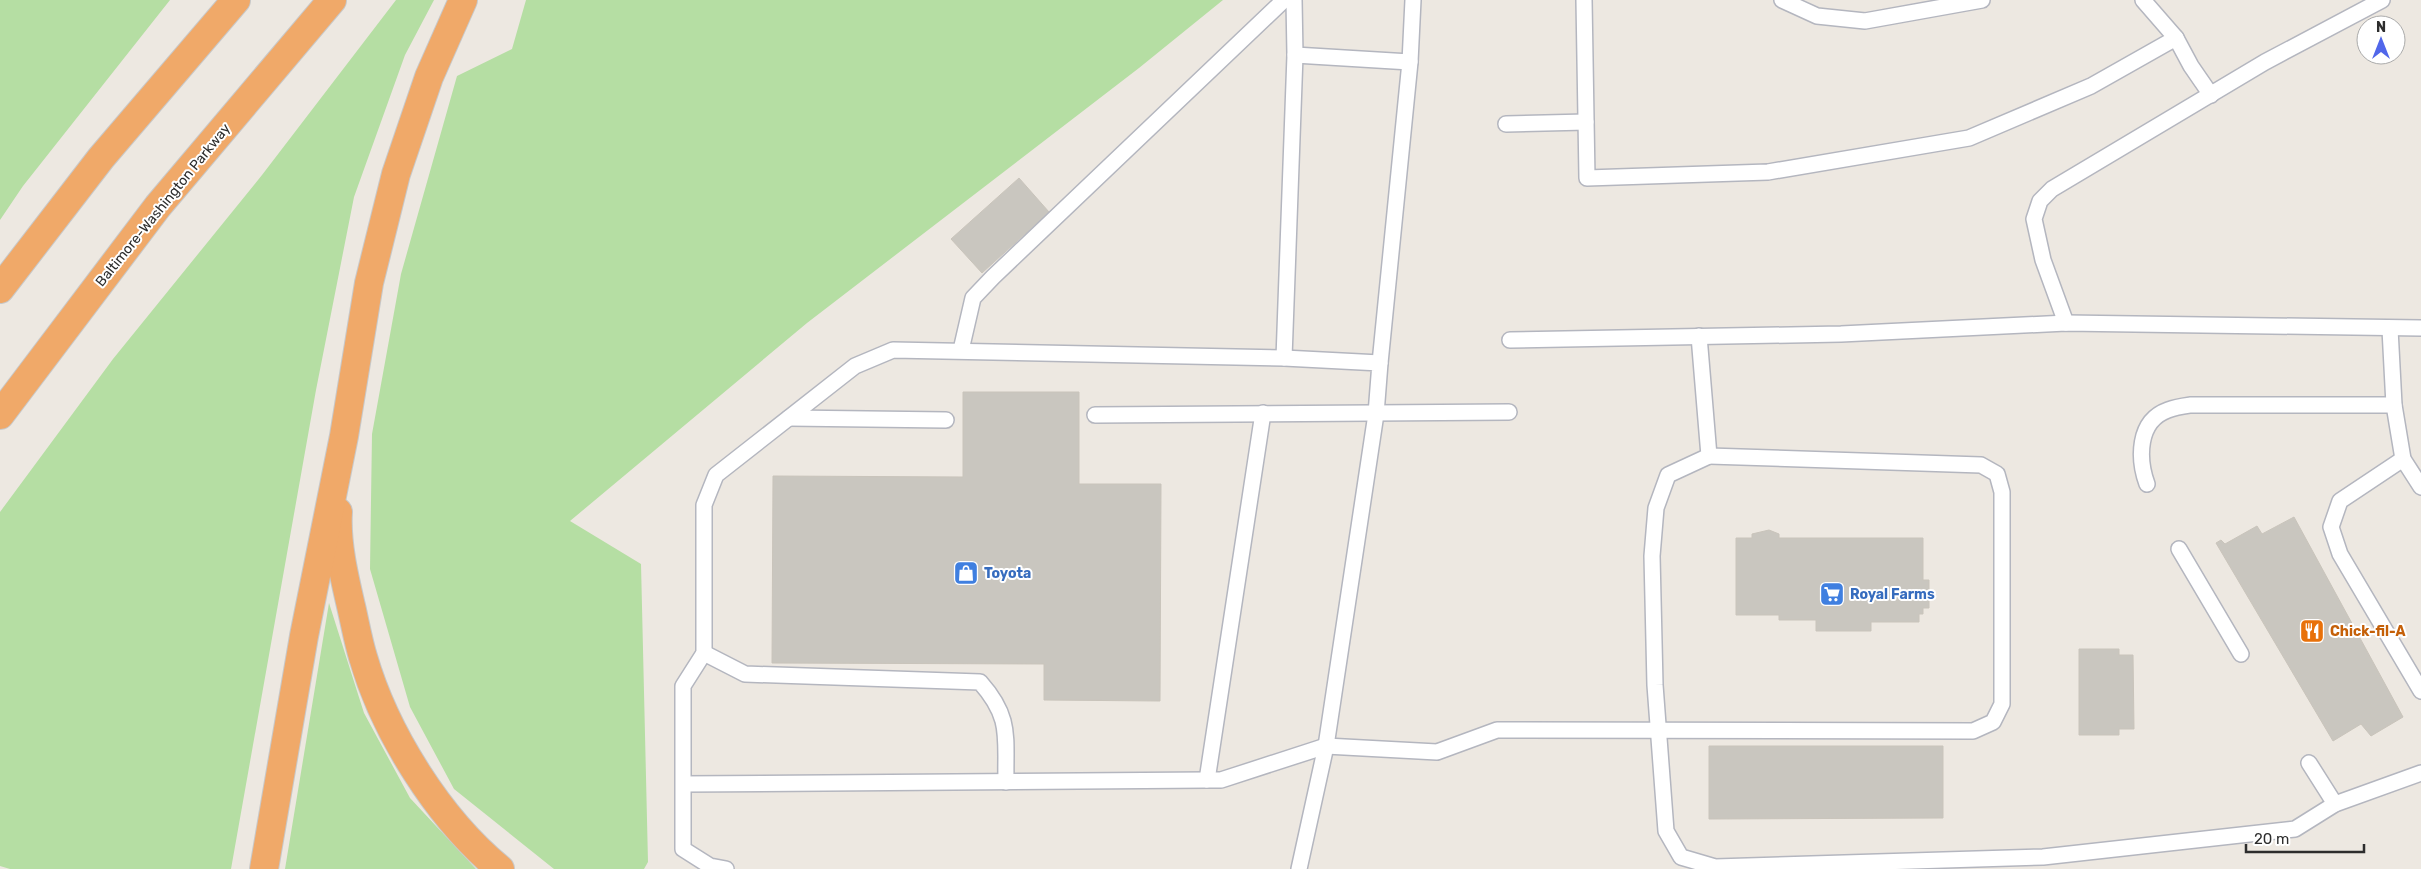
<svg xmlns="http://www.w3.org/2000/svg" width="2421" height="869" font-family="Rubik,sans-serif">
<rect width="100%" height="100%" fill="#ede8e1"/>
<g fill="#b5dea3">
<polygon points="0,0 170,0 23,186 0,220"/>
<polygon points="396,0 434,0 405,55 354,197 316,390 231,869 10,869 0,866 0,512 113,359 262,175"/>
<polygon points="526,0 1223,0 1139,68 807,323 570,521 641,564 648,862 644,869 554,869 454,789 410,707 370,569 372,434 401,274 457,76 512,49"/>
<polygon points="329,603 364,713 410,798 476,869 285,869"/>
</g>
<g fill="#c9c6bf" stroke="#c9c4bb">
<polygon points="1019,178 1049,212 982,273 951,239"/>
<polygon points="963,392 1079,392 1079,484 1161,484 1160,701 1044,700 1044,664 772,663 773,476 963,477"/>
<polygon points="2294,517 2403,717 2371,736 2361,724 2333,741 2216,543 2221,540 2225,544 2257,526 2262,534"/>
<polygon points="1769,530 1779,534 1779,538 1923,538 1923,580 1929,580 1929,608 1923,608 1923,614 1919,614 1919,622 1871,622 1871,631 1816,631 1816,620 1779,620 1779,615 1736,615 1736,538 1752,538 1752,534"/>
<polygon points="2079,649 2119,649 2119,655 2133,655 2134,729 2119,729 2119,735 2079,735"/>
<polygon points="1709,746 1943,746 1943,818 1709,819"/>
</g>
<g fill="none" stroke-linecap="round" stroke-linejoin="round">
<defs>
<g id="service">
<polyline points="1584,0 1587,178 1768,172 1969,138 2091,86 2176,38"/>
<polyline points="1782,0 1817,16 1865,21 1982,0"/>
<polyline points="2143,0 2176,38 2191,66 2211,95"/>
<polyline points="1295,55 1410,62"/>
<polyline points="1506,124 1586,122"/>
<polyline points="2066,323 2043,260 2034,219 2040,201 2052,189 2265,62 2382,0"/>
<polyline points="2390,329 2394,405 2403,459 2421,487"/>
<polyline points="1699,336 1709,456 1668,475 1656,508 1652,556 1655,685 1666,831 1681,857 1715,867 2043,857 2295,829 2335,804 2421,773"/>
<polyline points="1510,340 1841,334 2066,323 2421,328"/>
<polyline points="961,350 973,298 993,277 1284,0"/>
<polyline points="1284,358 1295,55 1294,0"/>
<polyline points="1380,363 1410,62 1413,0"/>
<polyline points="1095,415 1509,412"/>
<polyline points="789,418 946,420"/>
<polyline points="2403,459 2340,501 2331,527 2340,554 2421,691"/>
<path d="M2147,484c-9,-25 -10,-63 21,-74 8,-3 16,-4 23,-5h203"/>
<polyline points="2179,549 2241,654"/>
<path d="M704,653l41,21 235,8c32,36 25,55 26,100"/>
<polyline points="2309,763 2335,804"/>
<polyline points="1207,780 1263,413"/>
<polyline points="684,784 1207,780 1221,780 1326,746 1437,752 1497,730 1973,731 1993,722 2002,704 2002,492 1997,474 1981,465 1709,456"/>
<polyline points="726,869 710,866 683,849 683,686 704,653 704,505 716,475 855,366 893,350 1284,358 1380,363 1376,414 1326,746 1299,869"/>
</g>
<g id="motorway">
<polyline points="0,289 101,158 236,0"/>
<polyline points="0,415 158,206 332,0"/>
<path d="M338,512c-2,30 6,64 13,94 4,17 7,35 12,51 22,76 76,162 137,212"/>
<polyline points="264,869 304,636 344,436 369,283 396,174 429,77 463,0"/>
</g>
</defs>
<use href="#service" stroke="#b4b6bf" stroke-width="18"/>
<use href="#motorway" stroke="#c8c8c8" stroke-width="30"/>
<use href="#service" stroke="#fff" stroke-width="15"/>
<use href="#motorway" stroke="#f0a969" stroke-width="28"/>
</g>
<defs>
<symbol id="shop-square" viewBox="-11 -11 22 22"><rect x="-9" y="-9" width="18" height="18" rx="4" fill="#3f7fe0" stroke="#fff"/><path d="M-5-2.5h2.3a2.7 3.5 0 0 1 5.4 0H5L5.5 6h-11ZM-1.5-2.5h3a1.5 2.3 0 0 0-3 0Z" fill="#fff"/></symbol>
<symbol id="supermarket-square" viewBox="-11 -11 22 22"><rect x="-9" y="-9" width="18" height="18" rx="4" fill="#3f7fe0" stroke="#fff"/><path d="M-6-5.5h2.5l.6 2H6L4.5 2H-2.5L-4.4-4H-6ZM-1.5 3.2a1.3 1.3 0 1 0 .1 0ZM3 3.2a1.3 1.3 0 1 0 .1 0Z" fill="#fff"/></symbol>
<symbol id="restaurant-square" viewBox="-11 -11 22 22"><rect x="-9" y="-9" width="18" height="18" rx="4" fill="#e8710a" stroke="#fff"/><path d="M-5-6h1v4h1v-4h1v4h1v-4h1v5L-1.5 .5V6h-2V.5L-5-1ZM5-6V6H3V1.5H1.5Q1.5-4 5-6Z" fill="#fff"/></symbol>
</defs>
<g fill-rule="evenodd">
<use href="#shop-square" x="952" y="559" width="28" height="28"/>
<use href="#supermarket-square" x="1818" y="580" width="28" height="28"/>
<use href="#restaurant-square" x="2298" y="617" width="28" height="28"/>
</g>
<g text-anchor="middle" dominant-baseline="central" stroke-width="4" stroke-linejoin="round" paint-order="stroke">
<g font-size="14" fill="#2d2d2d" stroke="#fff">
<text transform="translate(163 205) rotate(-51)">Baltimore-Washington Parkway</text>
</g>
<g font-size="14" font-weight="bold" fill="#366cbe" stroke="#fff" text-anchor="start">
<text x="984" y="573">Toyota</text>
<text x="1850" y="594">Royal Farms</text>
</g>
<g font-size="14" font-weight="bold" fill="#c56008" stroke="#fff" text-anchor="start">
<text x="2330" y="631">Chick-fil-A</text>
</g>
</g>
<g transform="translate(2381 40)"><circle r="24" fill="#ffffff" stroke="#ababab"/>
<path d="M0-4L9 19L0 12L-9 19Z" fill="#5167ea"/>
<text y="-8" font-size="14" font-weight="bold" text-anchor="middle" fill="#2d2d2d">N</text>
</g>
<path d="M2246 844v8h118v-8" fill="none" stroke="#2d2d2d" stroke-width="2.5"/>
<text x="2254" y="844" font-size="15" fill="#2d2d2d" stroke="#ffffff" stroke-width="4" paint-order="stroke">20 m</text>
</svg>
